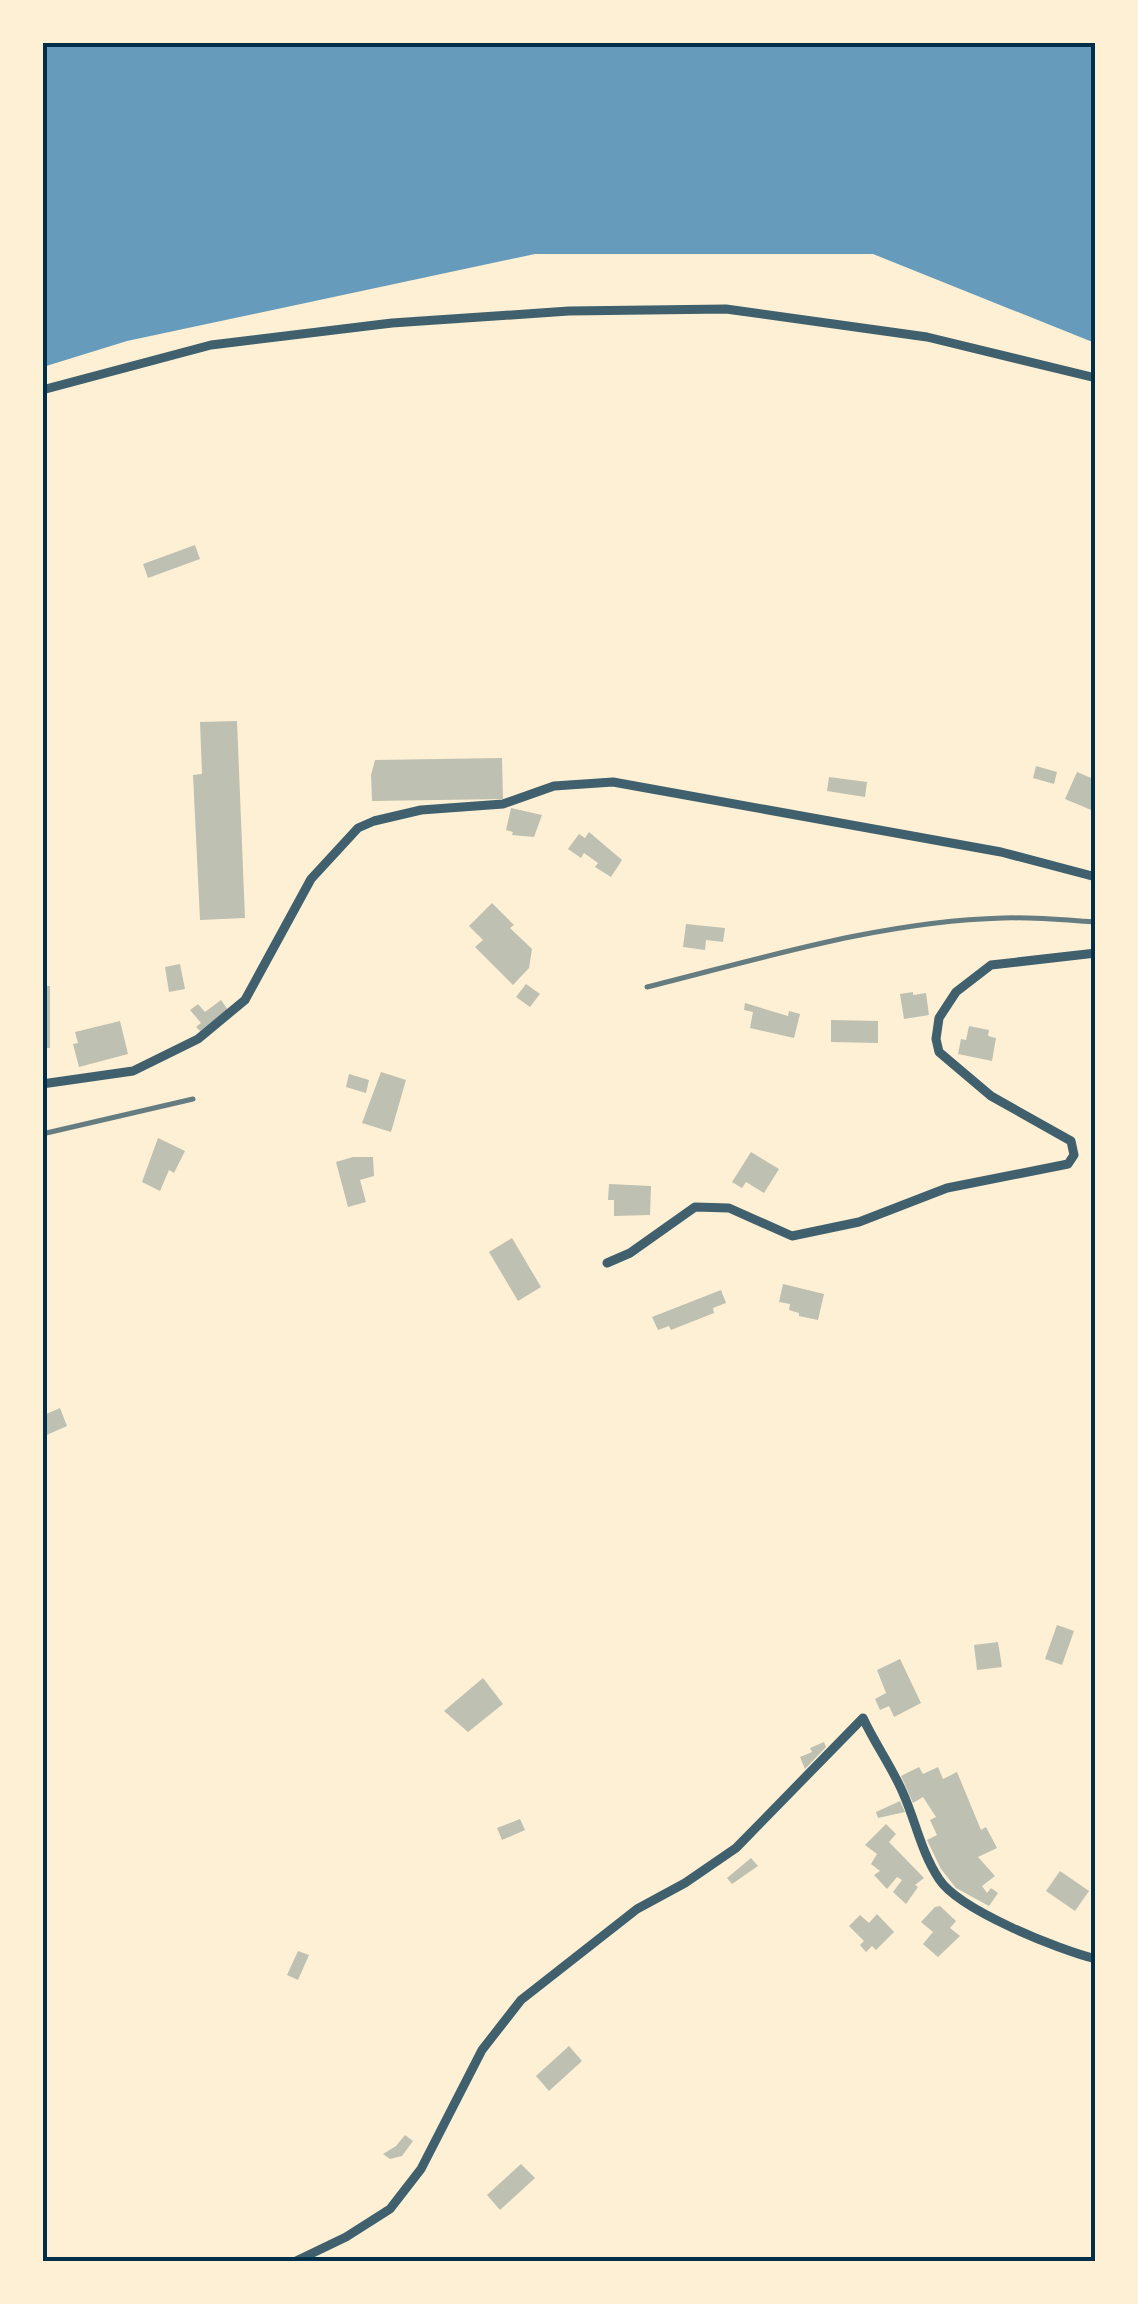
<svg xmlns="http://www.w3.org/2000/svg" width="1138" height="2304" font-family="Inter,sans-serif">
<rect width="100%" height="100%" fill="#fdf0d5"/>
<polygon fill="#669bbc" points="43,42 1095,43 1095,343 873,254 535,254 127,341 43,367"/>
<g fill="#bec0b2">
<polygon points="195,545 200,559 148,578 143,564"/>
<polygon points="237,721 245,918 200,920 193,775 202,774 200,722"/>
<polygon points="502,758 503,799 372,801 371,775 375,760"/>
<polygon points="1036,766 1057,772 1054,784 1033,778"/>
<polygon points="1077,772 1096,780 1096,812 1065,799"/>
<polygon points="829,777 867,782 865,797 827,791"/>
<polygon points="511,808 542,815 534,837 512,835 513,832 506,830"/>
<polygon points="589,832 622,860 611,877 595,867 598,863 584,853 581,858 568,849 579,834 585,838"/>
<polygon points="492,903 514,925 510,928 532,949 529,968 513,985 475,947 483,940 469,926"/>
<polygon points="686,924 725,928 723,942 706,940 705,950 683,947"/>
<polygon points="180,964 185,989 169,992 165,967"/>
<polygon points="526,984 540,994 530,1007 516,997"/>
<rect x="42" y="986" width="8" height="62"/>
<polygon points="913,992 913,995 926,993 929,1015 904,1019 900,994"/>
<polygon points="221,1000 228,1010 200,1031 196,1027 201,1023 190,1010 198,1004 205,1012"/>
<polygon points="745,1003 788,1016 789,1011 800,1014 794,1038 750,1028 753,1012 744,1010"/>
<polygon points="831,1020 878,1021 878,1043 831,1042"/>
<polygon points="120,1021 128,1054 79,1067 73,1044 78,1043 75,1032"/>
<polygon points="969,1026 989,1030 988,1036 996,1038 992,1061 958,1054 961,1039 966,1040"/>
<polygon points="381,1072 406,1080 391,1132 362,1123"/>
<polygon points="349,1074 369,1080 366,1093 346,1087"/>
<polygon points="158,1138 185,1151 174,1173 169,1170 160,1191 142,1182"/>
<polygon points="751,1152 779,1169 764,1193 746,1182 742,1188 732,1182"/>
<polygon points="353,1157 373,1157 374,1176 360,1180 366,1202 348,1207 336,1162"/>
<polygon points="609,1184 651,1186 650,1215 614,1216 614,1200 608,1200"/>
<polygon points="512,1238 541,1287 518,1301 489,1252"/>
<polygon points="783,1284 824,1294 818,1320 799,1316 799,1313 789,1310 790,1304 779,1302"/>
<polygon points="721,1290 726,1303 713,1308 714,1313 671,1330 669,1326 658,1330 652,1317"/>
<polygon points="60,1408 67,1426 42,1437 42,1416"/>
<polygon points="1057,1625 1074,1631 1062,1665 1045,1659"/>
<polygon points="998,1642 1002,1667 977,1670 974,1645"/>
<polygon points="900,1659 921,1703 894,1717 889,1706 880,1710 875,1699 886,1693 877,1670"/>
<polygon points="483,1678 503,1704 468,1732 444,1711"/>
<polygon points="824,1742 826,1747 805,1769 800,1757 812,1752 810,1748"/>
<polygon points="919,1767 923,1774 938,1767 943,1779 957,1772 981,1830 986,1827 997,1848 978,1857 995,1876 982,1886 987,1893 991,1888 998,1893 989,1906 956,1888 941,1869 927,1840 937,1835 930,1820 936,1817 923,1797 913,1803 901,1776"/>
<polygon points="900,1801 905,1812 878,1818 876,1812"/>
<polygon points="520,1819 525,1830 502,1840 497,1828"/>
<polygon points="886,1824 896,1834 889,1842 924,1878 915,1885 918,1887 906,1904 893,1892 902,1880 897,1877 887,1889 874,1875 880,1871 871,1864 877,1854 865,1845"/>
<polygon points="751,1858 758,1866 732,1884 727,1878"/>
<polygon points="1060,1871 1089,1891 1075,1911 1046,1891"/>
<polygon points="940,1906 956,1921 950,1928 960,1936 938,1957 923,1944 933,1932 921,1922 935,1907"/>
<polygon points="877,1914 894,1932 876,1950 872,1946 866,1952 860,1945 864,1941 849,1926 860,1915 869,1923"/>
<polygon points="298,1951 309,1955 298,1980 287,1975"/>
<polygon points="569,2046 582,2061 549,2091 536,2076"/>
<polygon points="405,2135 413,2141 402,2156 390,2159 383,2154 396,2146"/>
<polygon points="521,2164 535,2178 500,2210 487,2195"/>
</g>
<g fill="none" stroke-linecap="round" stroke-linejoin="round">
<g stroke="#3f606c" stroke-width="9">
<polyline points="42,390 211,345 392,323 569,311 726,309 927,337 1096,378"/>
<polyline points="42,1084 133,1071 198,1039 245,1000 311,879 358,828 374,821 421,810 503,804 554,786 613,782 1001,852 1096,877"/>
<polyline points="607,1263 630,1253 695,1207 729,1208 792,1236 859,1222 947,1188 1068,1164 1074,1155 1071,1141 991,1096 939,1052 936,1039 939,1018 956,992 991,965 1096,953"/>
<path d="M294,2262l52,-25 44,-28 31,-40 61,-119 39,-50 116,-91 48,-26 51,-35 127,-130c12,26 29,49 40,75 13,29 18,59 36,86 20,31 120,71 157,80"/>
</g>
<g stroke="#657d81" stroke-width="5">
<path d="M647,987c116,-29 236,-66 356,-69 31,-1 62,2 93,4"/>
<polyline points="42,1134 193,1099"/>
</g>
</g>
<rect width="1138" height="2304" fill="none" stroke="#fdf0d5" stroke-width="90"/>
<rect x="45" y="45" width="1048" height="2214" fill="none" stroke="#003049" stroke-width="4"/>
</svg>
